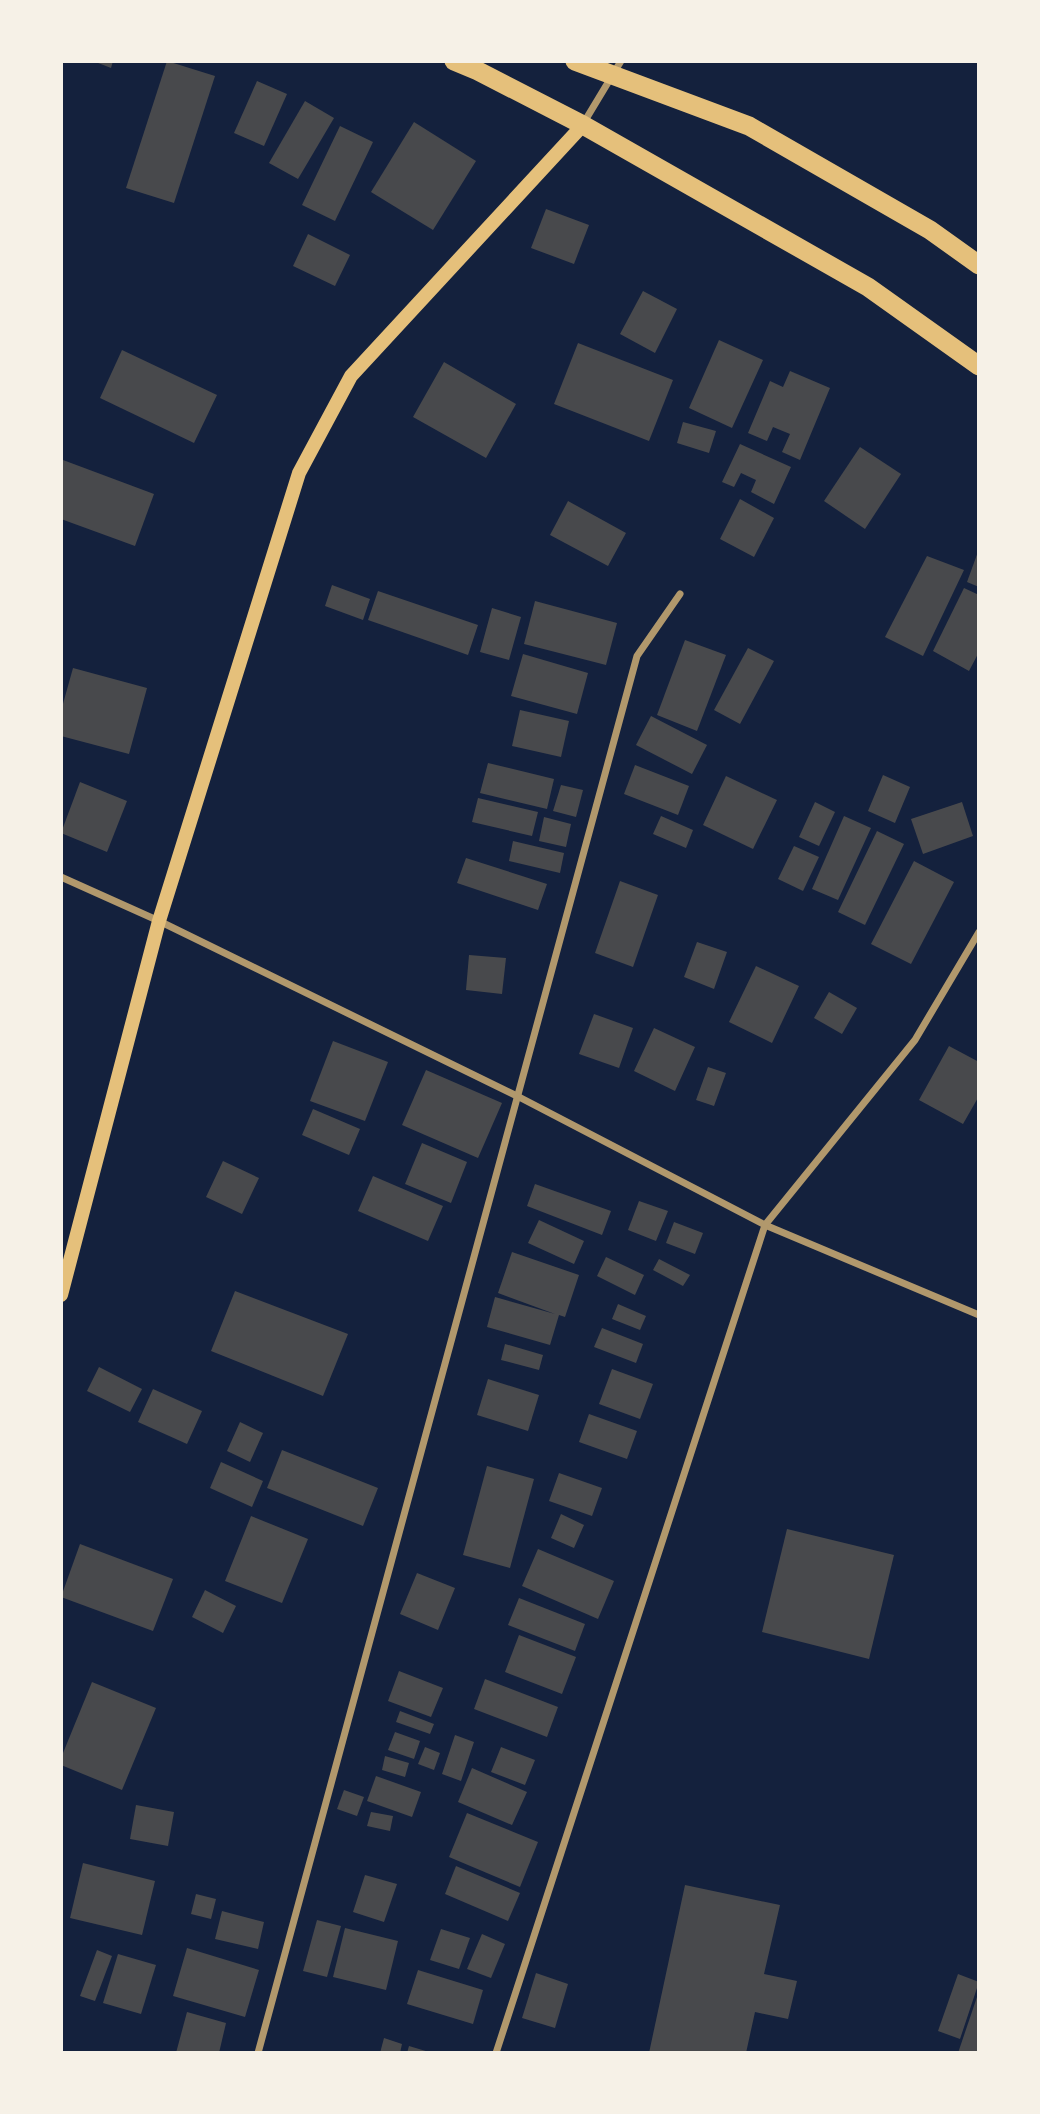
<svg xmlns="http://www.w3.org/2000/svg" width="1040" height="2114" font-family="'IBM Plex Serif',serif">
<rect width="100%" height="100%" fill="#14213d"/>
<g fill="#48494c">
<polygon points="93,61 113,61 111,68"/>
<polygon points="167,61 215,76 174,203 126,188"/>
<polygon points="257,81 287,94 264,146 234,133"/>
<polygon points="305,101 334,118 298,179 269,163"/>
<polygon points="414,122 476,161 433,230 371,192"/>
<polygon points="340,126 373,142 335,221 302,205"/>
<polygon points="546,209 589,225 574,264 531,248"/>
<polygon points="308,234 350,255 335,286 293,266"/>
<polygon points="643,291 677,309 655,353 620,334"/>
<polygon points="719,340 763,360 732,428 689,408"/>
<polygon points="578,343 673,380 649,441 554,404"/>
<polygon points="122,350 217,395 194,443 100,398"/>
<polygon points="444,362 516,404 486,458 413,417"/>
<polygon points="790,371 830,388 800,460 782,452 790,434 773,427 767,441 748,433 770,381 783,387"/>
<polygon points="683,422 716,431 709,453 677,443"/>
<polygon points="740,444 791,467 774,504 751,492 756,480 741,473 734,487 722,482"/>
<polygon points="860,447 901,474 865,529 824,501"/>
<polygon points="63,460 154,494 135,546 61,519"/>
<polygon points="740,499 774,518 754,557 720,539"/>
<polygon points="568,501 626,533 608,566 550,535"/>
<polygon points="979,549 979,587 967,582"/>
<polygon points="927,556 964,570 923,656 885,637"/>
<polygon points="332,585 370,599 363,620 325,606"/>
<polygon points="964,588 979,595 979,652 969,671 933,651"/>
<polygon points="378,591 478,625 468,655 368,620"/>
<polygon points="535,601 617,623 606,665 524,644"/>
<polygon points="492,608 521,617 509,660 480,652"/>
<polygon points="685,640 726,655 697,731 657,715"/>
<polygon points="748,648 774,661 740,724 714,710"/>
<polygon points="523,654 588,673 577,714 511,696"/>
<polygon points="73,668 147,688 129,754 61,736 61,711"/>
<polygon points="520,710 569,721 561,757 512,746"/>
<polygon points="651,716 707,745 692,774 636,745"/>
<polygon points="488,763 554,779 547,809 480,793"/>
<polygon points="635,765 689,786 678,815 624,794"/>
<polygon points="883,775 910,787 895,823 868,811"/>
<polygon points="726,776 777,800 753,849 703,825"/>
<polygon points="80,782 127,801 107,852 61,833"/>
<polygon points="561,785 583,790 576,817 553,811"/>
<polygon points="478,798 538,812 532,836 472,822"/>
<polygon points="815,802 835,812 819,846 799,837"/>
<polygon points="962,802 973,836 923,854 911,819"/>
<polygon points="661,816 693,830 686,848 653,834"/>
<polygon points="844,816 871,828 838,900 812,889"/>
<polygon points="544,817 571,824 566,847 539,841"/>
<polygon points="877,831 904,844 865,925 838,912"/>
<polygon points="513,841 564,853 560,873 509,861"/>
<polygon points="794,846 819,857 803,891 778,879"/>
<polygon points="466,858 547,884 538,910 457,883"/>
<polygon points="914,861 954,882 911,964 871,944"/>
<polygon points="620,881 658,895 633,967 595,953"/>
<polygon points="697,942 727,952 714,989 684,977"/>
<polygon points="469,955 506,958 502,994 466,990"/>
<polygon points="756,966 799,986 772,1043 729,1022"/>
<polygon points="829,992 857,1008 842,1034 814,1018"/>
<polygon points="594,1014 633,1028 619,1068 579,1054"/>
<polygon points="654,1028 695,1047 675,1091 634,1071"/>
<polygon points="333,1041 388,1062 365,1121 310,1101"/>
<polygon points="949,1046 979,1062 979,1096 963,1124 919,1100"/>
<polygon points="708,1067 726,1073 714,1106 696,1100"/>
<polygon points="426,1070 502,1103 478,1158 402,1125"/>
<polygon points="313,1109 360,1129 349,1155 302,1135"/>
<polygon points="422,1143 467,1162 451,1203 405,1184"/>
<polygon points="223,1161 259,1178 242,1214 206,1197"/>
<polygon points="373,1176 443,1206 428,1241 358,1211"/>
<polygon points="535,1184 611,1211 602,1235 527,1206"/>
<polygon points="639,1201 668,1211 656,1241 628,1230"/>
<polygon points="539,1220 584,1241 574,1264 528,1243"/>
<polygon points="674,1222 703,1233 695,1254 666,1243"/>
<polygon points="512,1252 579,1275 565,1317 559,1315 550,1345 487,1327 495,1297 555,1314 498,1293"/>
<polygon points="606,1257 644,1275 635,1295 597,1276"/>
<polygon points="659,1259 690,1275 683,1286 653,1270"/>
<polygon points="235,1291 348,1334 323,1396 211,1351"/>
<polygon points="618,1304 646,1316 640,1330 612,1319"/>
<polygon points="602,1328 643,1344 636,1363 594,1347"/>
<polygon points="505,1344 543,1355 539,1370 501,1360"/>
<polygon points="99,1367 142,1389 130,1412 87,1391"/>
<polygon points="612,1369 653,1384 640,1419 599,1404"/>
<polygon points="488,1379 539,1395 528,1431 477,1415"/>
<polygon points="153,1389 202,1411 187,1444 138,1422"/>
<polygon points="589,1414 637,1431 627,1459 579,1442"/>
<polygon points="240,1422 263,1433 250,1462 227,1451"/>
<polygon points="282,1450 378,1488 363,1526 267,1488"/>
<polygon points="221,1462 263,1481 252,1507 210,1488"/>
<polygon points="487,1466 534,1479 510,1568 463,1555"/>
<polygon points="559,1473 602,1488 592,1516 549,1501"/>
<polygon points="561,1514 584,1525 574,1548 551,1538"/>
<polygon points="251,1516 308,1539 282,1603 225,1581"/>
<polygon points="787,1529 894,1555 869,1659 762,1632"/>
<polygon points="80,1544 173,1579 153,1631 61,1597"/>
<polygon points="538,1549 614,1581 598,1619 522,1586"/>
<polygon points="417,1573 455,1588 438,1630 400,1614"/>
<polygon points="205,1590 236,1606 223,1633 192,1617"/>
<polygon points="519,1598 585,1624 575,1651 508,1625"/>
<polygon points="519,1635 576,1657 562,1694 505,1672"/>
<polygon points="399,1671 443,1688 431,1717 388,1701"/>
<polygon points="485,1679 558,1707 547,1737 474,1709"/>
<polygon points="92,1682 156,1708 122,1790 61,1765 61,1758"/>
<polygon points="400,1711 434,1724 430,1734 396,1722"/>
<polygon points="395,1732 420,1741 414,1759 388,1750"/>
<polygon points="455,1735 474,1742 461,1781 442,1774"/>
<polygon points="425,1747 440,1753 434,1770 418,1764"/>
<polygon points="501,1747 535,1760 525,1785 491,1772"/>
<polygon points="385,1756 409,1763 405,1777 382,1770"/>
<polygon points="472,1768 527,1792 512,1825 458,1802"/>
<polygon points="376,1776 421,1792 412,1817 367,1801"/>
<polygon points="344,1790 364,1797 357,1816 337,1809"/>
<polygon points="136,1805 174,1812 168,1846 130,1839"/>
<polygon points="371,1812 393,1816 390,1831 367,1826"/>
<polygon points="467,1813 538,1842 520,1887 449,1857"/>
<polygon points="83,1863 155,1881 142,1935 70,1918"/>
<polygon points="456,1866 520,1893 508,1921 445,1894"/>
<polygon points="365,1875 397,1884 384,1922 353,1912"/>
<polygon points="685,1885 780,1905 764,1974 797,1981 788,2019 755,2012 746,2053 649,2053"/>
<polygon points="196,1894 216,1899 211,1919 191,1914"/>
<polygon points="222,1911 264,1922 258,1949 215,1939"/>
<polygon points="317,1920 341,1926 327,1977 303,1971"/>
<polygon points="345,1928 398,1941 386,1990 333,1977"/>
<polygon points="441,1929 470,1938 459,1969 430,1960"/>
<polygon points="482,1934 505,1944 491,1978 467,1969"/>
<polygon points="187,1948 259,1970 245,2017 173,1996"/>
<polygon points="97,1950 112,1956 95,2001 80,1996"/>
<polygon points="118,1954 156,1965 141,2014 103,2003"/>
<polygon points="418,1970 483,1990 473,2024 407,2004"/>
<polygon points="536,1973 568,1984 555,2028 522,2018"/>
<polygon points="958,1974 979,1982 960,2039 938,2031"/>
<polygon points="978,1994 979,2053 958,2053"/>
<polygon points="187,2012 226,2023 219,2053 176,2053"/>
<polygon points="384,2038 402,2044 400,2053 380,2053"/>
<polygon points="409,2046 429,2052 429,2053 407,2053"/>
</g>
<g fill="none" stroke-linecap="round" stroke-linejoin="round">
<g stroke="#b1986c" stroke-width="7">
<polyline points="583,124 621,61"/>
<polyline points="61,877 159,921 519,1097 765,1225 979,1315"/>
<polyline points="258,2053 637,656 680,594"/>
<polyline points="496,2053 765,1225 915,1040 979,932"/>
</g>
<polyline stroke="#e5c07b" stroke-width="14" points="61,1295 159,921 299,473 351,376 583,125"/>
<g stroke="#e5c07b" stroke-width="19">
<polyline points="454,61 478,71 583,125 868,287 979,366"/>
<polyline points="575,61 749,126 930,230 979,265"/>
</g>
</g>
<rect width="1040" height="2114" fill="none" stroke="#f6f1e7" stroke-width="126"/>
</svg>
